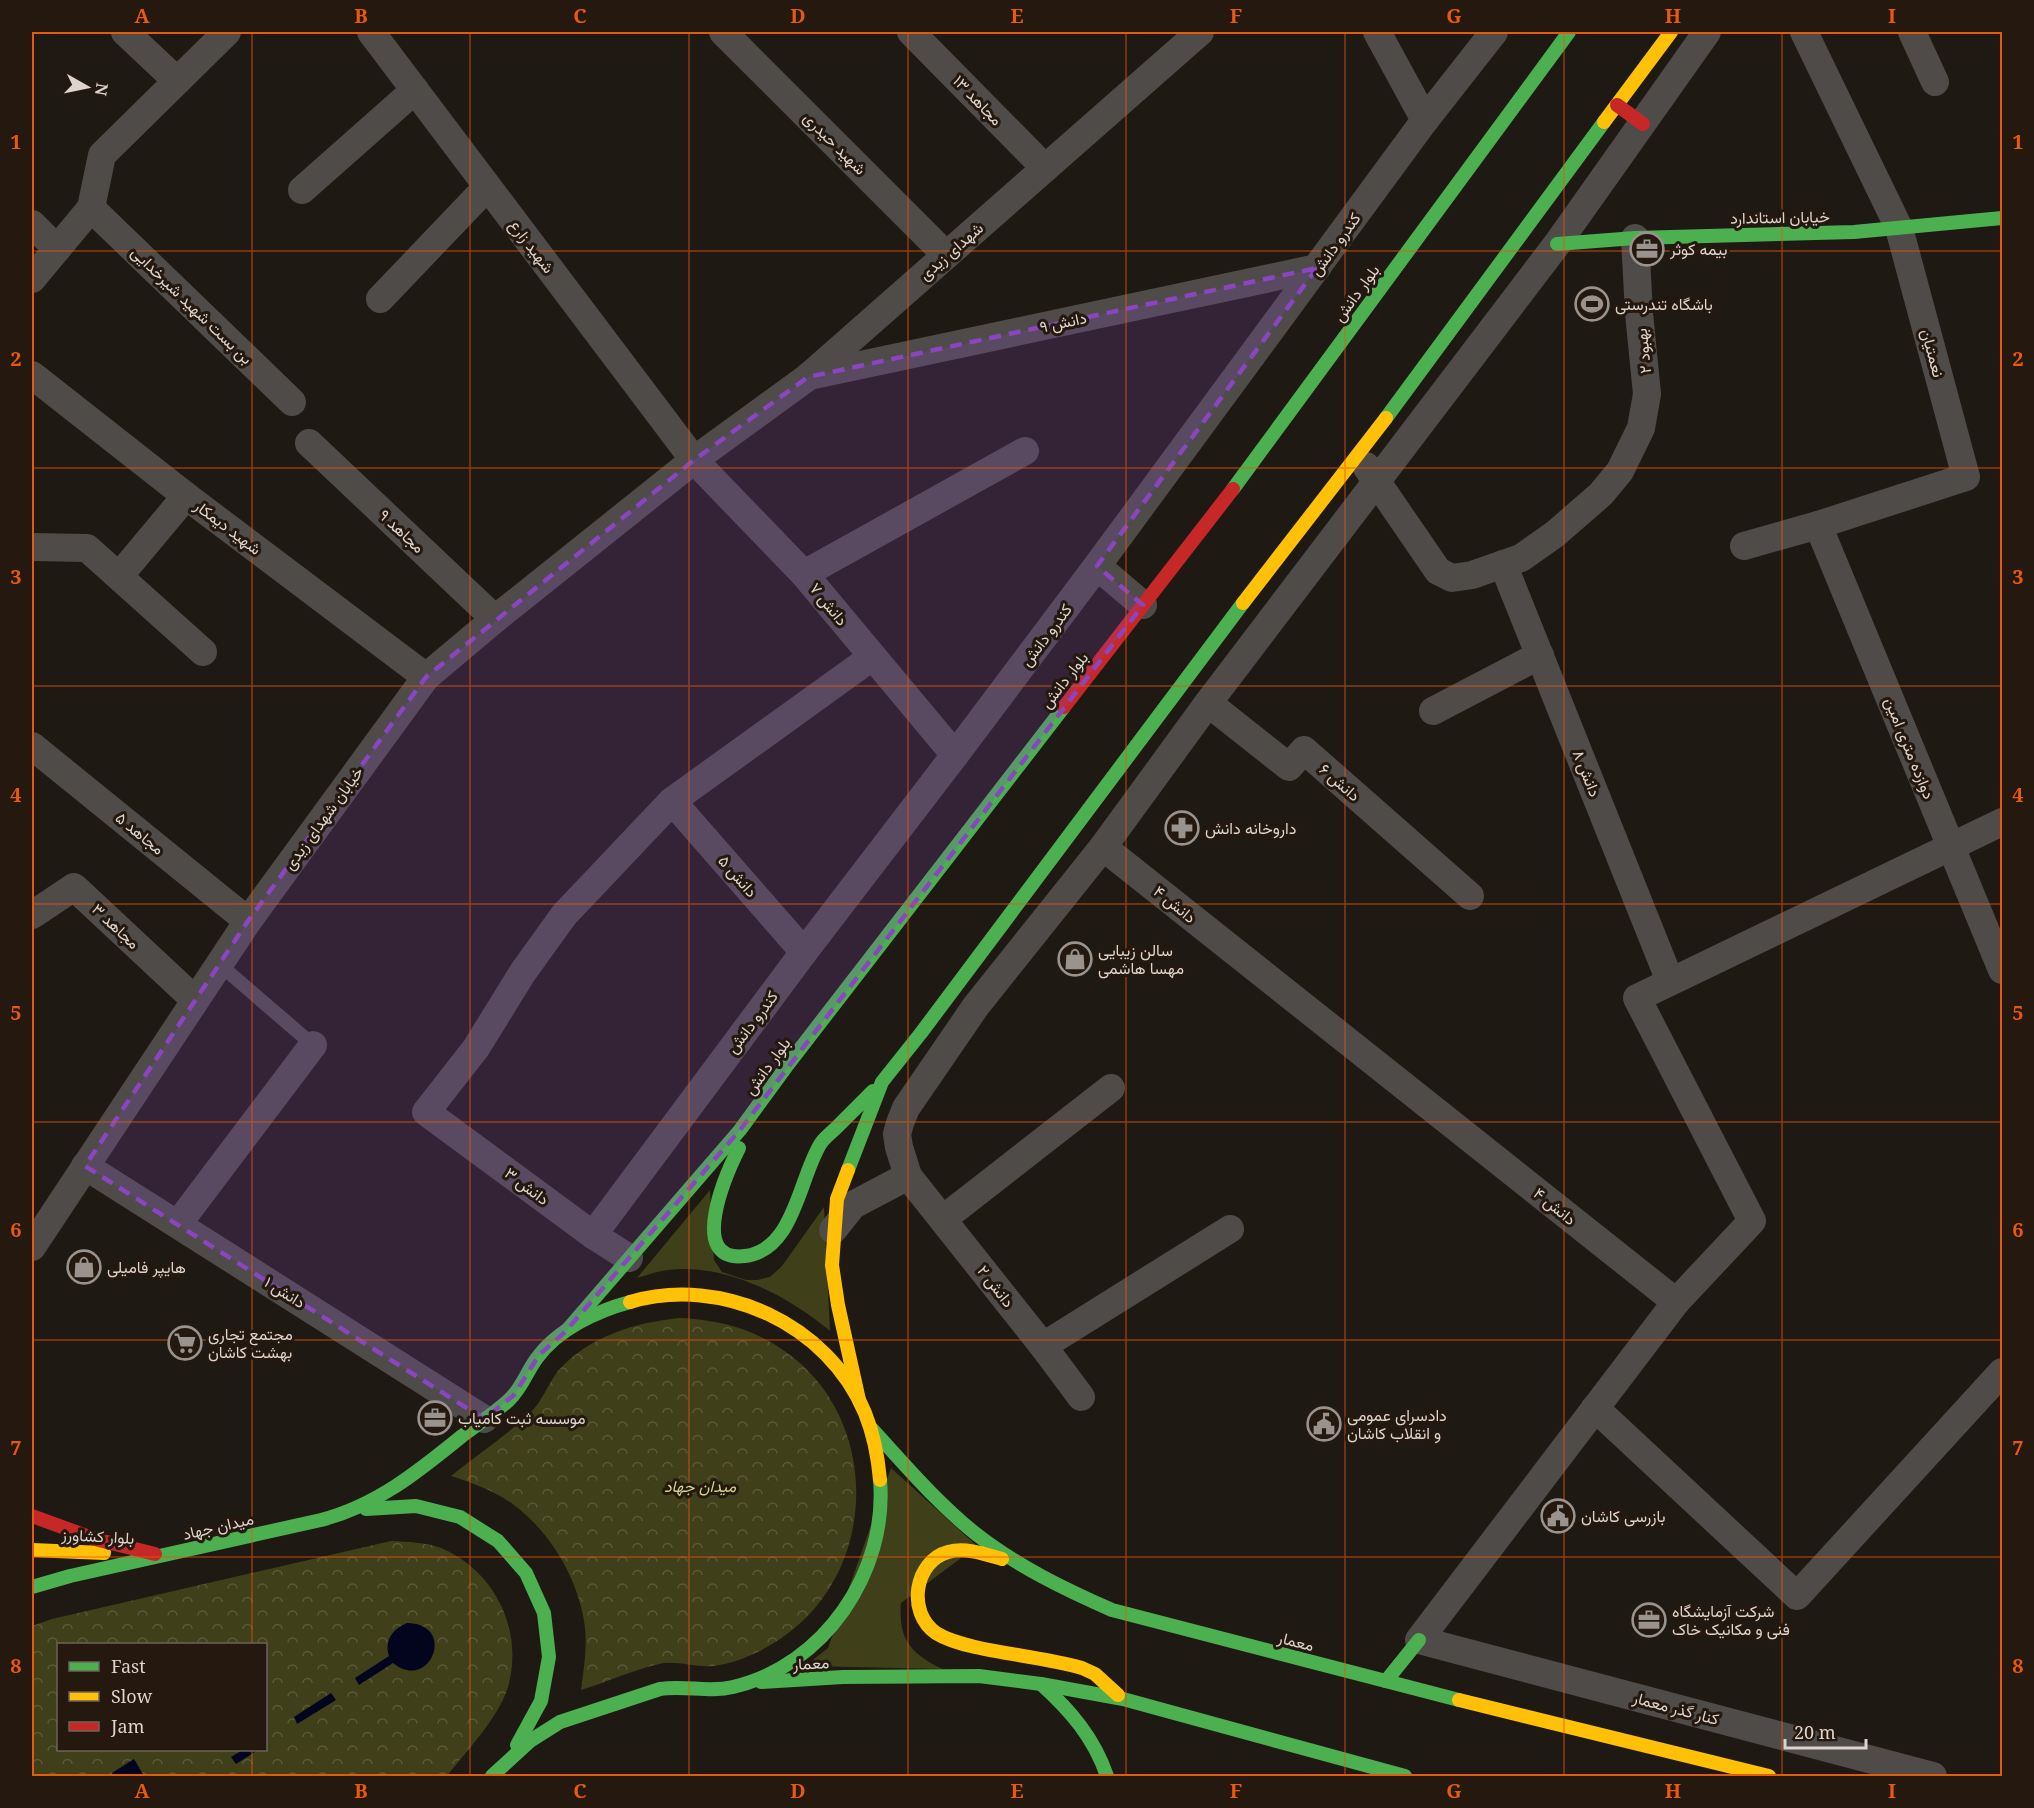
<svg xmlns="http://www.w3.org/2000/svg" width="2034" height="1808" font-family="'Noto Serif',Vazirmatn,serif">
<defs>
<pattern id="park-crowns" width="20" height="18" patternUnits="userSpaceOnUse" patternTransform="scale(1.5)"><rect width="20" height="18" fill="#3f3f19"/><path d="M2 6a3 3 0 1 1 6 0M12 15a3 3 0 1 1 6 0" fill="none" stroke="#5a5a39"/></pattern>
</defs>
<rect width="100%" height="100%" fill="#1f1914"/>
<g fill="#3f3f19">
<path d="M710,1190l4,70 8,12 24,8h11l13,-3 12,-11 42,-59 6,124c-42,-35 -104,-68 -162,-61 -10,1 -21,5 -31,8z"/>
<path d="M891,1468l86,78 -76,57c-3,37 10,50 41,66l-137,-3 23,-18z"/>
</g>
<g fill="url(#park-crowns)" fill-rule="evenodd">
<path d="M681,1318c37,2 71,10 102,32 97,65 97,216 4,284 -20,15 -48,29 -74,32 -18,2 -37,-6 -54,-2 -26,6 -52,18 -78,26 3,-23 7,-46 3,-69 -7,-44 -34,-89 -70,-116 -19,-14 -41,-22 -63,-29 26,-21 55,-40 79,-63 12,-11 18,-29 28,-42 31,-35 78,-49 123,-53z"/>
<path d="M391,1541c17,1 34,1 50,7 54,23 83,82 67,139 -10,32 -41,63 -61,89h-415v-150l20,-7zM58,1644h208v106h-208z"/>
</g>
<g fill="#03041d">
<path d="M407,1623c51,1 23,70 -14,40l-34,22 -4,-7 34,-22c-5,-16 4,-27 18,-33z"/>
<polygon points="331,1693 336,1700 297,1724 294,1717"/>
<polygon points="243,1750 258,1750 236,1764 231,1757"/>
<polygon points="134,1759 144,1776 113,1776 112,1773"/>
</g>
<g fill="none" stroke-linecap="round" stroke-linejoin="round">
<polyline stroke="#4e4b49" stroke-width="14" points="219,964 313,1045"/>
<g stroke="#4e4b49" stroke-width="28">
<polyline points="125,32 177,81"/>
<polyline points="371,32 694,460 804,574 955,755"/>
<polyline points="723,32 946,255"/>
<polyline points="911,32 1045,168"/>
<polyline points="1377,32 1425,120"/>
<polyline points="1912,32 1935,82"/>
<polyline points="302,190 415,90"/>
<polyline points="91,208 292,402"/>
<polyline points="32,224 57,249"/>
<polyline points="32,279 91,208 102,155 227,32"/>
<polyline points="380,299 487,187"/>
<polyline points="32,375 186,496 426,677"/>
<polyline points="809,376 1317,268"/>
<polyline points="309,443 495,619"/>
<polyline points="1366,466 1438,571 1452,578 1472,575 1521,558 1555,534 1601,494 1620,471 1641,428 1647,394 1639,313 1635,238"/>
<polyline points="1818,525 2002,970"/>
<polyline points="1744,546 1818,525 1966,477 1899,228 1804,32"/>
<polyline points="32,547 87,548 203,652"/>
<polyline points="1503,564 1670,981"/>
<polyline points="1097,566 1143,605"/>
<polyline points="804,574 1025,451"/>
<polyline points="120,575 186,496"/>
<polyline points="1208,703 1289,767 1304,750 1470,896"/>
<polyline points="1433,711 1540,655"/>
<polyline points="32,746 248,921"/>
<polyline points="672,801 804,952"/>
<polyline points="1103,847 1676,1302"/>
<polyline points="32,915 74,887 195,1000"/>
<polyline points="85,1166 484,1419"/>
<polyline points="943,1219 1111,1088"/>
<polyline points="178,1224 313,1045"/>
<polyline points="833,1230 853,1205 908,1176"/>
<polyline points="593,1235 804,952 955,755 1097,566 1425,120 1494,32"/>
<polyline points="32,1247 248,921 426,677 495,619 694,460 808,377 1200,32"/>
<polyline points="629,1258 593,1235 426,1112 476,1048 523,972 564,915 672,801 872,657"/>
<polyline points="1043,1346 1230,1229"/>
<polyline points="1081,1397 1043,1346 908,1176 899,1147 897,1134 900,1123 906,1108 976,1006 1103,847 1208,703 1557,244 1707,32"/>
<polyline points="1595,1408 1797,1596 2002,1372"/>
<polyline points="1933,1776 1419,1640 1676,1302 1752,1221 1637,998 2002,822"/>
</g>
<g stroke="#4caf50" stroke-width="14">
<polyline points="1557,244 1635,238 1854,232 2002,218"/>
<polyline points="1386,418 1604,122"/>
<polyline points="1233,489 1569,32"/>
<path d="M739,1148c-12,24 -53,115 6,108 50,-6 54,-79 76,-113 4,-6 11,-11 16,-16 12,-12 24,-24 36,-36"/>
<polyline points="848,1170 882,1082 921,1033 1243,603"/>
<polyline points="568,1329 740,1130 786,1067 1064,707"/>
<path d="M872,1429c33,36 65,74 104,105 41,32 88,55 136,76l347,90"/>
<polyline points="366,1509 416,1506 460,1517 498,1541 526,1573 544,1613 549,1657 541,1701 517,1745"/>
<path d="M32,1587l38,-11 251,-56c55,-14 98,-49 141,-84 16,-12 33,-23 47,-36 13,-12 18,-29 28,-42 21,-29 60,-47 93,-56"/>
<polyline points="1386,1681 1419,1640"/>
<polyline points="761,1682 843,1677 979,1676 1041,1684 1123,1699 1405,1776"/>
<path d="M1041,1684c30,27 53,54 66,92"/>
<path d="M492,1776l38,-35 30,-19 100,-33c25,-4 49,4 73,-2 91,-21 155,-115 147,-207"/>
</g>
<g stroke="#ffc107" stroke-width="14">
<polyline points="1604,122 1671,32"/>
<polyline points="1243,603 1386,418"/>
<polyline points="848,1170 837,1199 832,1265 838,1305 859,1400"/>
<path d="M630,1302c92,-27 198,22 235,111 9,22 13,44 15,67"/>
<polyline points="32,1550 104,1553"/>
<path d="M1002,1559c-17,-5 -37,-12 -54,-7 -33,9 -42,60 -12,81 11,7 26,11 39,14 35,8 72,11 107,21l13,6 23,21"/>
<polyline points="1459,1700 1769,1776"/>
</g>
<g stroke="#c62828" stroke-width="14">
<polyline points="1617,105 1643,124"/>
<polyline points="1064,707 1233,489"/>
<polyline points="32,1516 95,1539 155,1554"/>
</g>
</g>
<path fill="#8a45c1" fill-opacity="0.2" stroke="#8a45c1" stroke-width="4.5" stroke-dasharray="12 8" stroke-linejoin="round" d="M1317,268l-220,298 46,39 -403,525 -176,203 -25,22 -25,40 -30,24 -399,-253 163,-245 178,-244 268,-217 114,-83z"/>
<path fill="none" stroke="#e8590c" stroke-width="1.5" stroke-opacity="0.55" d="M252,32v1612M470,32v1744M689,32v1744M908,32v1744M1126,32v1744M1345,32v1744M1564,32v1744M1782,32v1744M32,251h1970M32,468h1970M32,686h1970M32,904h1970M32,1122h1970M32,1340h1970M32,1557h1970M252,1750v26"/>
<defs>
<symbol id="office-ring" viewBox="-11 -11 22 22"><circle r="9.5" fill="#24180f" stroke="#9a938d" stroke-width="1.5"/><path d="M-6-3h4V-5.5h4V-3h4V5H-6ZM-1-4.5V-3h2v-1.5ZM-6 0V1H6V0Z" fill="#9a938d"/></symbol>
<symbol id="stadium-ring" viewBox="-11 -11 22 22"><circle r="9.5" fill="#24180f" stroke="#9a938d" stroke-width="1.5"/><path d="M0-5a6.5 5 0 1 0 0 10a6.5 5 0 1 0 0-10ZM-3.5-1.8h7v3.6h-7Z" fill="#9a938d"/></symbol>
<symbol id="pharmacy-ring" viewBox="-11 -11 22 22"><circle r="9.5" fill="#24180f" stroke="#9a938d" stroke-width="1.5"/><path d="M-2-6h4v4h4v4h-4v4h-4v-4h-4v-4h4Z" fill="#9a938d"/></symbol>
<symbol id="shop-ring" viewBox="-11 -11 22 22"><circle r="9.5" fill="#24180f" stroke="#9a938d" stroke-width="1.5"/><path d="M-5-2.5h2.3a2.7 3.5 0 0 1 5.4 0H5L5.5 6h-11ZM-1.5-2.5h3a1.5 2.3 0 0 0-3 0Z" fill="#9a938d"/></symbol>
<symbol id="supermarket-ring" viewBox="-11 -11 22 22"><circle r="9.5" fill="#24180f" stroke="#9a938d" stroke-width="1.5"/><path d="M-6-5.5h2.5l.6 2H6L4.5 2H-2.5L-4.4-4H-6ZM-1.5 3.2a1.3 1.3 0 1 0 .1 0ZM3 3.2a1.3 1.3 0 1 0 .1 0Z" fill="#9a938d"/></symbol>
<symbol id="civic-ring" viewBox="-11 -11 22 22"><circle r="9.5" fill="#24180f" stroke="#9a938d" stroke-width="1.5"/><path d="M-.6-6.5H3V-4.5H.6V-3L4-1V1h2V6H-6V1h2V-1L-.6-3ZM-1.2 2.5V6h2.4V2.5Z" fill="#9a938d"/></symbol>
</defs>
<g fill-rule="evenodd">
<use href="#office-ring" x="1628" y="230" width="38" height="38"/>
<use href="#stadium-ring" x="1573" y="285" width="38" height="38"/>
<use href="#pharmacy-ring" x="1163" y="809" width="38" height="38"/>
<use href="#shop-ring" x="1056" y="940" width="38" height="38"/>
<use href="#shop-ring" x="65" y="1248" width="38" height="38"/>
<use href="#supermarket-ring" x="166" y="1324" width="38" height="38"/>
<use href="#office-ring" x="416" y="1399" width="38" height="38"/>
<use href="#civic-ring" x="1305" y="1405" width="38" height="38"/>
<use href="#civic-ring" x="1539" y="1497" width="38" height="38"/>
<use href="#office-ring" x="1630" y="1601" width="38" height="38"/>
</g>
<g text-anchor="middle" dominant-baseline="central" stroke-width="6" stroke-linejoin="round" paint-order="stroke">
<g font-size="16" fill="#ddd4ce" stroke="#24180f">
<text transform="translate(978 100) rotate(46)">مجاهد ۱۳</text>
<text transform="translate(835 143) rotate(45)">شهید حیدری</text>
<text transform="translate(1780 217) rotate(-1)">خیابان استاندارد</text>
<text transform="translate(1335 244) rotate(-54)">کندرو دانش</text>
<text transform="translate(532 246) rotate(53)">شهید زارع</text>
<text transform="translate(951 251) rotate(-41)">شهدای زیدی</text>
<text transform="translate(1356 293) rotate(-54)">بلوار دانش</text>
<text transform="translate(192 305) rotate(44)">بن بست شهید شیرخدایی</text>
<text transform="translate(1063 322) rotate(-12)">دانش ۹</text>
<text transform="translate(1643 351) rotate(-96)">بهبود ۲</text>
<text transform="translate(1933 353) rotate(75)">نعمتیان</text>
<text transform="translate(228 527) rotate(37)">شهید دیمکار</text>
<text transform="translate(402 531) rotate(43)">مجاهد ۹</text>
<text transform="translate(829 604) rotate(51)">دانش ۷</text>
<text transform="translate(1046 635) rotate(-53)">کندرو دانش</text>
<text transform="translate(1064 680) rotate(-52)">بلوار دانش</text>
<text transform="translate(1910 748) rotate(68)">دوازده متری امین</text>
<text transform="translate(1587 773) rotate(68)">دانش ۸</text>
<text transform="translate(1340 782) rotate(41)">دانش ۶</text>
<text transform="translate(323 818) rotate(-54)">خیابان شهدای زیدی</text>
<text transform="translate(140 833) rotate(39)">مجاهد ۵</text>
<text transform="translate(738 876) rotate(49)">دانش ۵</text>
<text transform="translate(1175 904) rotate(39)">دانش ۴</text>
<text transform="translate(116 926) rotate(43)">مجاهد ۳</text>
<text transform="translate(752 1022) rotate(-53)">کندرو دانش</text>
<text transform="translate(767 1066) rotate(-54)">بلوار دانش</text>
<text transform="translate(527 1186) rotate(37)">دانش ۳</text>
<text transform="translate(1555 1206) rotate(39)">دانش ۴</text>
<text transform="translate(996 1286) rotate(52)">دانش ۲</text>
<text transform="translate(285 1292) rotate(32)">دانش ۱</text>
<text transform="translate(218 1526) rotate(-13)">میدان جهاد</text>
<text transform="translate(98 1536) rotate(3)">بلوار کشاورز</text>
<text transform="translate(1296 1641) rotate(14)">معمار</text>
<text transform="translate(811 1663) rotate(-3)">معمار</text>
<text transform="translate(1676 1708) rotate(15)">کنار گذر معمار</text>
</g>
<g font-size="16" fill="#ddd4ce" stroke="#24180f" text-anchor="start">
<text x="1670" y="249">بیمه کوثر</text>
<text x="1615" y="304">باشگاه تندرستی</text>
<text x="1205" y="828">داروخانه دانش</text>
<text x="1098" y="950">سالن زیبایی<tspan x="1098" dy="18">مهسا هاشمی</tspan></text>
<text x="107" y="1267">هایپر فامیلی</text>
<text x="208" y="1334">مجتمع تجاری<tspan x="208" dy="18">بهشت کاشان</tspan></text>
<text x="1347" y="1415">دادسرای عمومی<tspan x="1347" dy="18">و انقلاب کاشان</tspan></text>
<text x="458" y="1418">موسسه ثبت کامیاب</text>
<text x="1581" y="1516">بازرسی کاشان</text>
<text x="1672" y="1611">شرکت آزمایشگاه<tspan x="1672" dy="18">فنی و مکانیک خاک</tspan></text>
</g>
<g font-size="16" font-style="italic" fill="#d1d487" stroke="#24180f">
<text x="700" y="1486">میدان جهاد</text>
</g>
</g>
<rect width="2034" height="1808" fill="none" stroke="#24180f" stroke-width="66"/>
<rect x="57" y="1643" width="210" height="108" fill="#24180f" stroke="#6e635b" stroke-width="1.5"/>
<rect x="69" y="1662" width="30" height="9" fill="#4caf50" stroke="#6e635b" stroke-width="1.5"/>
<text x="111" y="1673" font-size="18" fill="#ddd4ce">Fast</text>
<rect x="69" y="1692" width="30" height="9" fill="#ffc107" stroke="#6e635b" stroke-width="1.5"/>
<text x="111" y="1703" font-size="18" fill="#ddd4ce">Slow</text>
<rect x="69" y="1722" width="30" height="9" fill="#c62828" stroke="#6e635b" stroke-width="1.5"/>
<text x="111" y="1733" font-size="18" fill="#ddd4ce">Jam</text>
<g transform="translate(87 87) rotate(99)" stroke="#24180f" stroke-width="4.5" paint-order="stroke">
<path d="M0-4.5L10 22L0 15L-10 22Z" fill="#ddd4ce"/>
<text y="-9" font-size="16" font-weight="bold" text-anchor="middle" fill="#ddd4ce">N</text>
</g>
<path d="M1785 1739v9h81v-9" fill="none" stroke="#ddd4ce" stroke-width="3"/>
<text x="1794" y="1739" font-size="18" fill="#ddd4ce" stroke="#24180f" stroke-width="4.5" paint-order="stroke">20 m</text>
<rect x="33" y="33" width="1968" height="1742" fill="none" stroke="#e8590c" stroke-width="2"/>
<g font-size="20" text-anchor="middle" font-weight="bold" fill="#e8590c">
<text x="142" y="23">A</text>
<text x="361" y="23">B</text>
<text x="580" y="23">C</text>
<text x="798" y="23">D</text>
<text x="1017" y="23">E</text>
<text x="1236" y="23">F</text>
<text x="1454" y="23">G</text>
<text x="1673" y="23">H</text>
<text x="1892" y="23">I</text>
<text x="16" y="149">1</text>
<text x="2018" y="149">1</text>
<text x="16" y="366">2</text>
<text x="2018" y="366">2</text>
<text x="16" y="584">3</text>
<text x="2018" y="584">3</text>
<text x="16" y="802">4</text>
<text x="2018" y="802">4</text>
<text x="16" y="1020">5</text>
<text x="2018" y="1020">5</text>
<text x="16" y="1237">6</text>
<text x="2018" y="1237">6</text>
<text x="16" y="1455">7</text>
<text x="2018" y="1455">7</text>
<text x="16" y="1673">8</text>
<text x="2018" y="1673">8</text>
<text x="142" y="1798">A</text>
<text x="361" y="1798">B</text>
<text x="580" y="1798">C</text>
<text x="798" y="1798">D</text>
<text x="1017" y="1798">E</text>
<text x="1236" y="1798">F</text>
<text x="1454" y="1798">G</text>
<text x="1673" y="1798">H</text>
<text x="1892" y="1798">I</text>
</g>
</svg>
